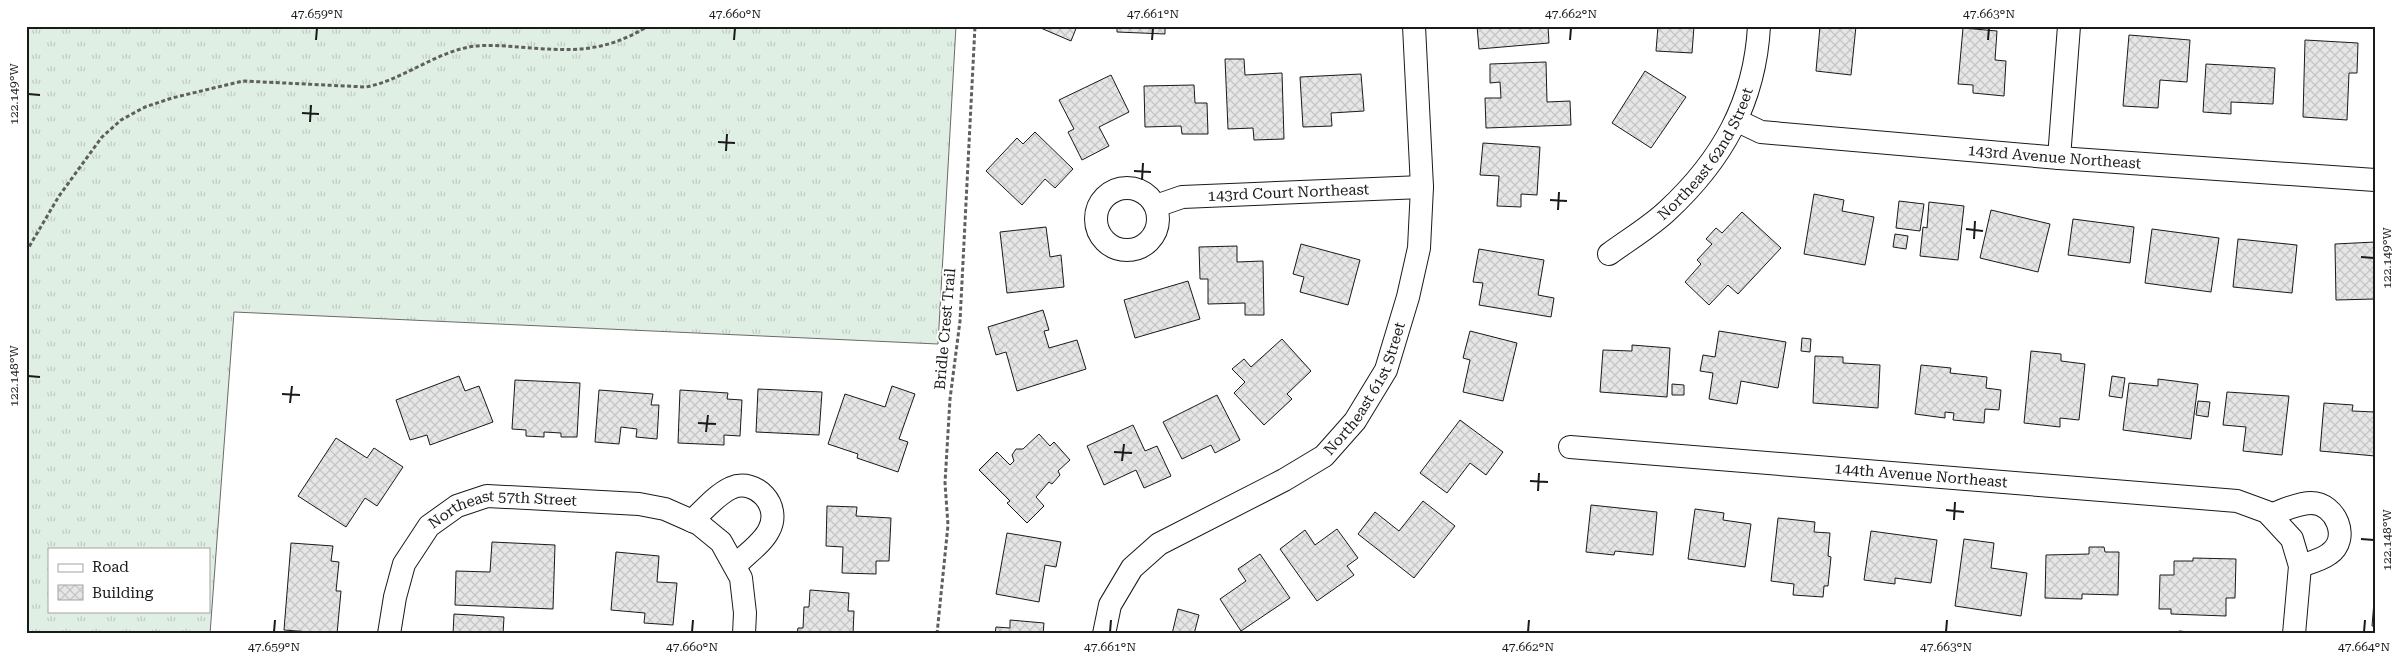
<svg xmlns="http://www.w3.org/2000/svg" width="2401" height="660" font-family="'Roboto Serif',serif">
<defs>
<pattern id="grass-tufts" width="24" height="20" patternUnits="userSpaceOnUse" patternTransform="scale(1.25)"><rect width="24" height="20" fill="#e0efe3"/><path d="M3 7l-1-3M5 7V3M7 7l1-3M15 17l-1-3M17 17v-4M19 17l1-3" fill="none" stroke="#c0ccc2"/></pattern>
<pattern id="building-cross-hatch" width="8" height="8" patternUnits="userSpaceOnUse" patternTransform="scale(1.25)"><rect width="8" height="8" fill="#e6e6e6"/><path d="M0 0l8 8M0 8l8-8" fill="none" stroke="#c5c5c5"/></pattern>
</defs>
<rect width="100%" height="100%" fill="#fff"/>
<path fill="url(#grass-tufts)" stroke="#6a6a6a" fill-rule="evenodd" d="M26,26h930l-18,318 -704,-32 -24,322h-184zM49,549h160v62h-160z"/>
<g fill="url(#building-cross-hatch)" stroke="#1a1a1a">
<polygon points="1036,26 1077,26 1071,41"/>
<polygon points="1117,26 1165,26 1165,34 1117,32"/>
<polygon points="1477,26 1548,26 1549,43 1479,49"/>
<polygon points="1658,26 1694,26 1692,53 1656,51"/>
<polygon points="1820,26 1856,26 1851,75 1816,71"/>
<polygon points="1963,28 1997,31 1995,60 2006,61 2004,96 1973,93 1973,85 1958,84"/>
<polygon points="2129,35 2190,40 2187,82 2160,80 2158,108 2123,106"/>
<polygon points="2305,40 2358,43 2357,73 2349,73 2347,120 2303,117"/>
<polygon points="1225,59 1244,59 1245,75 1282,73 1284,139 1254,140 1253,128 1228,129"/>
<polygon points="1546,62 1547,102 1570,101 1571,125 1486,128 1485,98 1501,98 1500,82 1490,83 1490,64"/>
<polygon points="2206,64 2275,68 2273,104 2231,102 2231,114 2203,112"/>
<polygon points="1645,71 1686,97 1651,148 1612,123"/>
<polygon points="1361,74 1364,111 1331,113 1332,126 1303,127 1300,77"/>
<polygon points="1111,75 1129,112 1099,127 1109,146 1082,160 1068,132 1074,129 1059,100"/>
<polygon points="1194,85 1195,103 1207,103 1208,134 1182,134 1181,126 1145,127 1144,86"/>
<polygon points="1035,132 1073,169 1055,188 1045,179 1022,205 986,171 1017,138 1023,144"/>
<polygon points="1483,143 1540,147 1537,195 1521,194 1521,207 1497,206 1499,176 1480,175"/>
<polygon points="1814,194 1844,200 1842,211 1874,217 1865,265 1804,254"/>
<polygon points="1899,201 1924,204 1920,231 1896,228"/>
<polygon points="1929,202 1964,206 1958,260 1920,256 1923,227 1927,228"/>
<polygon points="1991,210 2050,224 2038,272 1980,258"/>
<polygon points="1742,212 1781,248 1738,294 1728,285 1709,305 1685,282 1701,264 1697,260 1712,244 1706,239 1716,228 1722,233"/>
<polygon points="2073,219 2134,227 2130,263 2068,255"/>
<polygon points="1046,227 1050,257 1061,255 1064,287 1007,293 1000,232"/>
<polygon points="2152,229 2219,238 2211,292 2145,283"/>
<polygon points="1895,234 1908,236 1906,249 1893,247"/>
<polygon points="2238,239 2297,245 2292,293 2233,287"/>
<polygon points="2375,242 2375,299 2336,300 2335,244"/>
<polygon points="1301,244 1360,260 1348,305 1300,292 1304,277 1293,274"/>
<polygon points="1237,246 1237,262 1263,261 1264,315 1245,315 1245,303 1208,304 1208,279 1200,279 1199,247"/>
<polygon points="1479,249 1544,260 1538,295 1554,298 1551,317 1479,305 1483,283 1473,282"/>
<polygon points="1188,281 1200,319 1135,338 1124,300"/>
<polygon points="1043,310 1049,330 1044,331 1049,348 1077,340 1086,369 1017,391 1006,352 996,355 988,327"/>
<polygon points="1470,331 1517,343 1503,401 1463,392 1470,360 1463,358"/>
<polygon points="1719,331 1786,342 1778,388 1741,381 1737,404 1709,399 1713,373 1700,371 1703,355 1715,357"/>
<polygon points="1802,338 1811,339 1810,352 1801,351"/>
<polygon points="1282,339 1311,371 1287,394 1292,399 1264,425 1234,393 1245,382 1232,369 1244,359 1251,367"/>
<polygon points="1632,345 1670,348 1667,397 1600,392 1603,350 1632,351"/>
<polygon points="2031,351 2061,354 2061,361 2085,364 2079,420 2060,418 2060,427 2024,423"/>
<polygon points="1815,356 1843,357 1843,363 1880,365 1878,408 1813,403"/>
<polygon points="1921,365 1951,368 1950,373 1987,377 1986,388 2001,390 1999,410 1985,409 1984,423 1953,420 1954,413 1945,412 1945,418 1915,414"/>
<polygon points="459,376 465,391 479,386 493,422 430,445 427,435 410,440 396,400"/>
<polygon points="2112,376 2125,378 2122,398 2109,396"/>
<polygon points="2158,379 2198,384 2191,439 2123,430 2129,383 2158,386"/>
<polygon points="515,380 580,383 577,437 561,437 561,433 544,432 544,437 526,436 526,430 512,429"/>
<polygon points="1672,384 1684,385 1684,395 1672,395"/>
<polygon points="892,386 915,394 899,439 908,442 898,472 857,458 858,454 828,444 845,394 885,407"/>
<polygon points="758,389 822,392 819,435 756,432"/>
<polygon points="599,390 653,394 651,405 659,405 657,439 636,437 637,429 621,427 619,444 595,442"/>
<polygon points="680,390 728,393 727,399 742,400 740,436 724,435 724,445 678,443"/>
<polygon points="2227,392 2289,396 2282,455 2243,451 2246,427 2223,425"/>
<polygon points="1217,395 1240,440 1215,453 1211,445 1182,459 1163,422"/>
<polygon points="2198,401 2210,402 2208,417 2196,415"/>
<polygon points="2324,403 2353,405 2352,411 2375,412 2375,456 2320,451"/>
<polygon points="1460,420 1503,452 1486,475 1470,463 1447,493 1420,473"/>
<polygon points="1133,425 1145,451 1157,446 1171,476 1144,488 1136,470 1104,485 1087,446"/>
<polygon points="1039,434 1050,446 1054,442 1070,460 1058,471 1060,475 1052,484 1049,482 1036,497 1044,506 1027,523 1007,503 1010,501 979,470 997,452 1010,465 1014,461 1012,455 1016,449 1023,449"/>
<polygon points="336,438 367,458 374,448 403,467 377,506 365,498 346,527 298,496"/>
<polygon points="1423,501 1455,526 1414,578 1358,534 1375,512 1399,531"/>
<polygon points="1591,505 1657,512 1653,555 1615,551 1614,555 1586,552"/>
<polygon points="827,506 857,507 856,516 891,518 889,561 876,561 876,574 842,573 843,547 826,546"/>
<polygon points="1695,509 1724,513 1723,520 1751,524 1745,567 1688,559"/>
<polygon points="1778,518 1815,522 1814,532 1830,533 1828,556 1831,557 1828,586 1824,586 1823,597 1793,595 1794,584 1771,581"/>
<polygon points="1337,529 1358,558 1347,566 1354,575 1317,601 1280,549 1305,530 1315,545"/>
<polygon points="1871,531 1937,540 1931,583 1895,578 1895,584 1864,580"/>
<polygon points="1007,533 1061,542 1056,567 1045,565 1039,602 996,594"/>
<polygon points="1964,539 1994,543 1991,568 2027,573 2021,616 1955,606"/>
<polygon points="492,542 555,545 553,609 455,605 456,571 490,572"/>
<polygon points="291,543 333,546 331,561 339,562 336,591 341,591 337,634 284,630"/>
<polygon points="2089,547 2104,547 2105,552 2119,552 2118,595 2082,594 2082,599 2045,598 2046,555 2089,554"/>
<polygon points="616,552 659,556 657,582 677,583 673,625 644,623 645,613 611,610"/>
<polygon points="1260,554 1290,598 1241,631 1220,599 1246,581 1238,569"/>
<polygon points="2193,558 2236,559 2235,598 2226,598 2226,616 2171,614 2171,609 2159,609 2160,575 2174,575 2174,561 2193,561"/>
<polygon points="2375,589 2375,626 2372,626"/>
<polygon points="810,590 849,593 848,611 854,611 853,634 797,634 798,628 803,628 804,607 809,607"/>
<polygon points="1178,609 1199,615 1194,634 1172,634"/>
<polygon points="454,614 504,617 503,634 453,634"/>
<polygon points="1010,620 1044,623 1043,634 995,634 996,627 1010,628"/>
<polygon points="2179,631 2210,634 2179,634"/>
</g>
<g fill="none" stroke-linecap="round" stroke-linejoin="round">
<defs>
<g id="minor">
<path id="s1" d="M1738,121l23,11 298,26 316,22"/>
<polyline points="2059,158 2069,26"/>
<circle cx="1127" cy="219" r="31"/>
<path id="s2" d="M1156,206l26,-9 240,-10"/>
<path id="s3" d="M1609,254c19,-14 41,-27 58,-43 55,-51 88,-109 92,-185"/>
<path id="s4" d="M1570,447l667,54 30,11 25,27 8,27 -6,68"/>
<path d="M2270,515c12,-4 27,-12 41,-12 25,0 40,36 18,51 -8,6 -20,9 -29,12"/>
<path d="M692,521c12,-11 24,-26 39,-33 25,-11 51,18 38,42 -6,13 -24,25 -34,36"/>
<path id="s5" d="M389,634l6,-37 9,-33 25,-38 28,-20 30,-10 152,8 26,5 34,15 22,18 20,36 4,35 -1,21"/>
<path id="s6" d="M1104,634l6,-29 22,-37 27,-24 125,-64 40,-24 31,-35 31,-51 22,-73 11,-49 3,-61 -8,-161"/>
</g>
</defs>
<use href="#minor" stroke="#1a1a1a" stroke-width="24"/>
<g stroke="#5f5f5f" stroke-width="3" stroke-dasharray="4 2.5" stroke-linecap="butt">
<path d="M26,252l33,-56 43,-59 19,-17 24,-13 27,-9 71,-17 123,6c36,-7 67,-33 103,-40 16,-3 34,-1 50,0 50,4 84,7 129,-21"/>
<polyline points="937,634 948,525 945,483 950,399 960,321 975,26"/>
</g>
<use href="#minor" stroke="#fff" stroke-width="22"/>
</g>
<path fill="none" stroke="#1a1a1a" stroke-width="2" d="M316,40l1,-12M734,40l1,-12M1152,40l1,-12M1570,40l1,-12M1988,40l1,-12M28,94l12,1M302,113l17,1M310,122l1,-17M718,142l17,1M726,151l1,-17M1134,171l17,1M1142,180l1,-17M1550,200l17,1M1558,210l1,-18M1966,229l17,2M1974,239l1,-18M2361,257l13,1M28,376l12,1M282,394l18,1M290,403l2,-17M698,423l18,1M706,432l2,-17M1114,452l18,1M1122,461l2,-17M1530,481l18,1M1538,491l1,-18M1946,510l18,2M1954,520l1,-18M2361,539l13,1M274,632l1,-12M692,632l1,-12M1110,632l1,-12M1528,632l1,-12M1946,632l1,-12M2364,632l1,-12"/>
<g text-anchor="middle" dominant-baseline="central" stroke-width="4" stroke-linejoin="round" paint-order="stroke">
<g font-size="15" fill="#1a1a1a" stroke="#fff">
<text stroke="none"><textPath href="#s3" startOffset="142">Northeast 62nd Street</textPath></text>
<text stroke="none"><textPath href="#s1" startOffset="320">143rd Avenue Northeast</textPath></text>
<text stroke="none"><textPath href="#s2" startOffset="134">143rd Court Northeast</textPath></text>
<text transform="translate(945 329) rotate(-85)">Bridle Crest Trail</text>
<text stroke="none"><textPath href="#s6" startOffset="376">Northeast 61st Street</textPath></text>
<text stroke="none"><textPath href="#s4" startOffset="352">144th Avenue Northeast</textPath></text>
<text stroke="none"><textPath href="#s5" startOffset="196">Northeast 57th Street</textPath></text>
</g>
</g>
<rect width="2401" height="660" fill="none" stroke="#ffffff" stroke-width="55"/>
<rect x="48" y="548" width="162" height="65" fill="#ffffff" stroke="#a3a3a3"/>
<rect x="58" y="564" width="25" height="8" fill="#ffffff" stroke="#a3a3a3"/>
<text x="92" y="572" font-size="15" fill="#1a1a1a">Road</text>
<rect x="58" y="585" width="25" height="15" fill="url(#building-cross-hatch)" stroke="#a3a3a3"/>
<text x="92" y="598" font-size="15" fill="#1a1a1a">Building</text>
<rect x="28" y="28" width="2346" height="604" fill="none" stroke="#1a1a1a" stroke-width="2"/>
<g font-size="12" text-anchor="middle" fill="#1a1a1a">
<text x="317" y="18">47.659°N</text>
<text x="735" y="18">47.660°N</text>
<text x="1153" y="18">47.661°N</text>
<text x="1571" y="18">47.662°N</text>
<text x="1989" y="18">47.663°N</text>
<text transform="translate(14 94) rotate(-90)" y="4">122.149°W</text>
<text transform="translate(2387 258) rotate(-90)" y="4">122.149°W</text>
<text transform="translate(14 376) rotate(-90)" y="4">122.148°W</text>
<text transform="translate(2387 540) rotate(-90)" y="4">122.148°W</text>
<text x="274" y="651">47.659°N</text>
<text x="692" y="651">47.660°N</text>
<text x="1110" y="651">47.661°N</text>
<text x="1528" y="651">47.662°N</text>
<text x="1946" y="651">47.663°N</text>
<text x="2364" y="651">47.664°N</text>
</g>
</svg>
